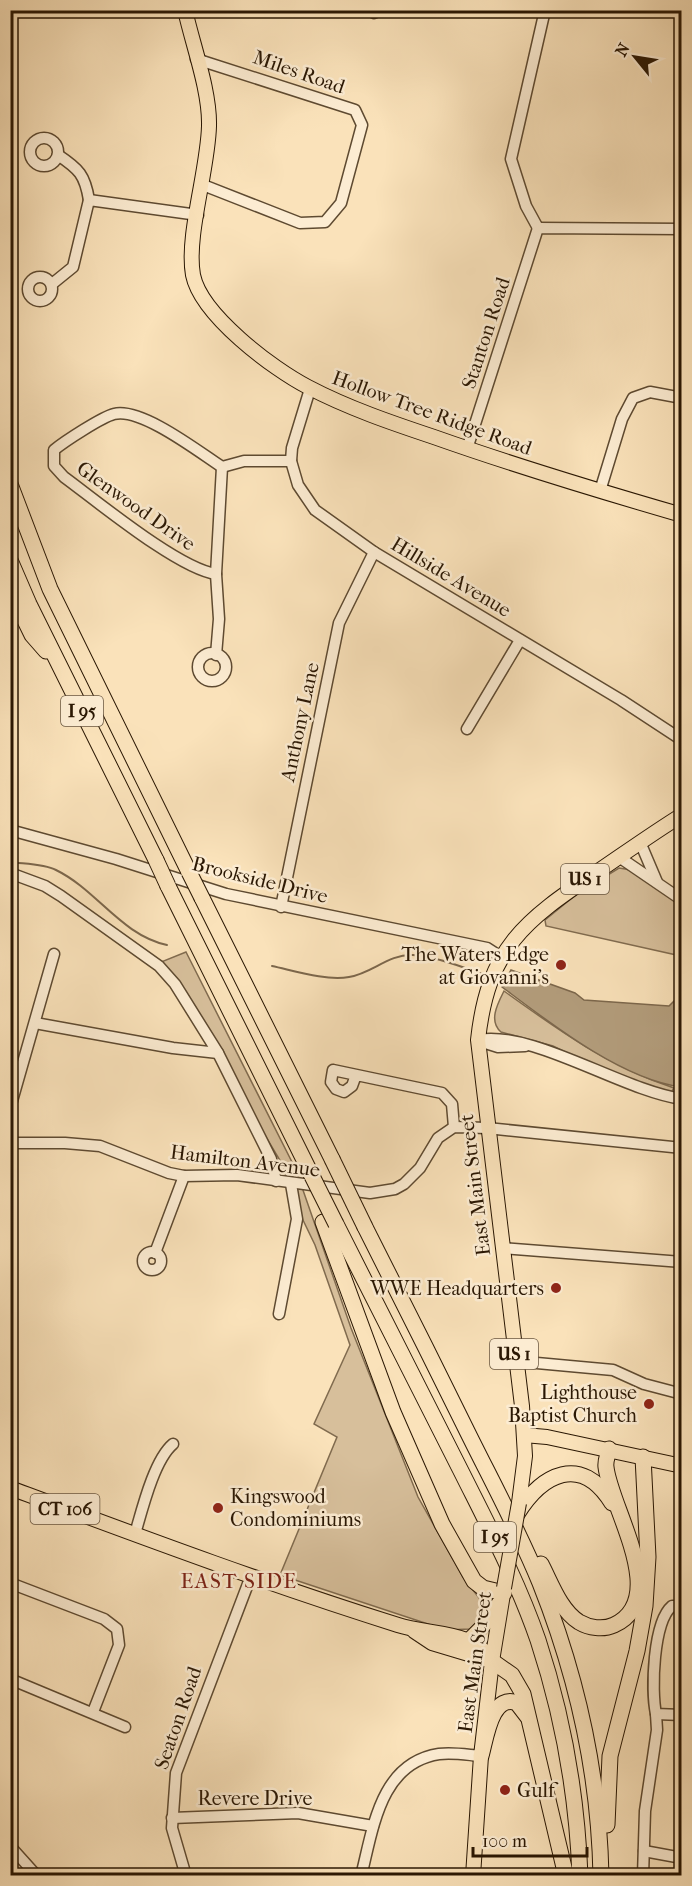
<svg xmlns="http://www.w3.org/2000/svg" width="692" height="1886" font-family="'IM FELL French Canon',serif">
<rect width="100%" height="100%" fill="#fae2ba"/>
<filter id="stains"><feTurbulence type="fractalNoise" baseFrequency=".00333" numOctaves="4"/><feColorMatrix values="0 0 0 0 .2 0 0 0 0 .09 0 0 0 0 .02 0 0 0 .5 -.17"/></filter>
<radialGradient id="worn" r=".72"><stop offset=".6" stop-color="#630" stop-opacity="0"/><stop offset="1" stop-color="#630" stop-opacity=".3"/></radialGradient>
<g fill="#d7bf9b" stroke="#806b4f" stroke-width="1.5">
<path d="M619,868c25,2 45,23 62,39v49l-135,-30 -1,-6 32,-26z"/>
<polygon points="186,952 296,1170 351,1328 418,1497 463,1577 483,1603 481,1619 470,1629 446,1630 280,1575 337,1437 314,1424 350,1345 315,1245 302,1218 281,1162 161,962"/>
<path d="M504,991c54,39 106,76 170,97l-3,5 -71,-24 -47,-23 -52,-14c-13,-11 -3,-29 3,-41z"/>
</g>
<path fill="#b39d7c" stroke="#7c674c" stroke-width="1.5" d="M511,970l64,23 9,7 85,6 12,-12v93c-60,-8 -131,-64 -179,-100z"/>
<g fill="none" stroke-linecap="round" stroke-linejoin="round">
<g stroke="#7c674c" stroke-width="2">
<path d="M10,862c14,2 34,2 46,8 41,20 65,65 111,75"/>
<path d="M272,966c23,5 54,15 77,11 24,-4 39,-23 64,-22 26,2 51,13 75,21"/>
</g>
<defs>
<g id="minor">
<polyline points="369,10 374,13 380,10"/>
<polyline points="196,59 355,110 362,125 341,203 325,222 300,223 203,185"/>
<circle cx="44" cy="152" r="14"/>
<path d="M58,155c21,14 27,20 31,45"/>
<polyline points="538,228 526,206 511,159 545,10"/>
<circle cx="40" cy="289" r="12"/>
<polyline points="52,284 73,267 89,200 198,215"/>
<polyline points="310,389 292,448 291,461 298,485 315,510 374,552 621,700 682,740"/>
<polyline points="467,449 538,228 682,229"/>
<polyline points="600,491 622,419 633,398 650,392 682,398"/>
<path d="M216,574c-37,-5 -118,-72 -152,-97l-10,-11v-16c11,-9 48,-33 60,-36 27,-7 85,38 108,53l22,-6h47"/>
<circle cx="212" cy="667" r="14"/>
<polyline points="216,655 219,619 216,574 222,467"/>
<polyline points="467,729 520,640"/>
<polyline points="10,830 116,859 226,894 487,948 501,957"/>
<polyline points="640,842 657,882"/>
<polyline points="619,857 682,900"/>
<polyline points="10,873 45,886 61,896 159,966 175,984 218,1053 271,1159 276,1181"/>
<polyline points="281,907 339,623 374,552"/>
<polyline points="35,1023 173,1048 218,1053"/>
<path d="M478,1040c55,-10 143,50 204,59"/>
<polyline points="479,1041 498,1047 525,1046"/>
<polyline points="356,1075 352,1086 344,1092 336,1089 331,1082 333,1070 442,1093 452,1104 454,1127"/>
<polyline points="10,1108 54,954"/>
<polyline points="10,1143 65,1143 100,1146 169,1173 184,1176 237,1175 370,1193 395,1189 404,1184 420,1168 438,1138 454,1127 487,1128 682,1148"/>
<polyline points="502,1248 682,1262"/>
<circle cx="152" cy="1261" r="9"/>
<polyline points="155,1253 184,1176"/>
<polyline points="279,1314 297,1219 291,1184"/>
<polyline points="515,1361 613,1370 644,1384 682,1394"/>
<path d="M135,1534c7,-24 19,-74 38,-90"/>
<polyline points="10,1583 104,1619 117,1629 119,1645 93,1712"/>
<path d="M682,1606h-10c-19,16 -21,84 -16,108l26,1"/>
<polyline points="10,1679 125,1727"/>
<polyline points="172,1818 298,1813 373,1826"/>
<polyline points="10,1846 37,1876"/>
<polyline points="644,1851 682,1858"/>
<polyline points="186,1876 172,1828 176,1773 251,1576"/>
<path d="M361,1876c12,-47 19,-113 78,-122 14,-2 29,1 42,2"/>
<polyline points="643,1876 645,1811 657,1730 656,1714"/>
</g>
<g id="major">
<path d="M185,10c8,36 25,81 24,116 -1,44 -23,110 -16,149 8,40 80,94 115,112 40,21 84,36 126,50 82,29 165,54 248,78"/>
<polyline points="524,1435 547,1437 682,1466"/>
<path d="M10,1488c129,48 257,96 388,137 30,10 77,5 94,36"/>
<path d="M519,1503l6,-47 -3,-50 -44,-366c10,-92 46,-119 119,-168 28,-19 56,-39 85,-57"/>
<polyline points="414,1631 432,1643 492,1661"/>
<polyline points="468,1641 485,1624 499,1603"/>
<polyline points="473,1876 481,1756 492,1661 504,1588"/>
</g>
<g id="highway">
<polyline points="10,484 50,589 189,872"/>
<polyline points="10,560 29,604 156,860"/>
<polyline points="10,590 32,635 46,651"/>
<polyline points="168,886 312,1176"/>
<polyline points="202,898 332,1159"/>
<polyline points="323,1222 393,1412 442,1524 474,1581 483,1588 504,1593"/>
<path d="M336,1224c42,84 85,167 127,251 27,54 55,107 75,165 25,76 39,155 42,236"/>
<path d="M365,1227c34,67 67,133 100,200 25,51 53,102 75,156 37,93 59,192 61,293"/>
<path d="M517,1514c25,-40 64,-61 95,-11"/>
<path d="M541,1564c10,19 19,46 38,58 10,6 24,8 35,3 57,-26 -4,-118 -8,-158 -1,-6 2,-12 3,-18"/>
<polyline points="492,1661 512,1675 523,1694 566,1876"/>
<path d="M481,1756c5,-17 10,-63 36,-53l10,13"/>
<polyline points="607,1825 610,1756 637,1651 645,1606 648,1557 643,1457"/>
</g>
</defs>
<use href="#minor" stroke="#5e4a31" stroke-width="13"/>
<use href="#major" stroke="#2a1703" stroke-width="16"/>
<use href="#highway" stroke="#2a1703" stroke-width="17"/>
<use href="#minor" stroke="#fcecd2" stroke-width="10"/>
<use href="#major" stroke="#fae2ba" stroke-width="14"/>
<use href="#highway" stroke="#fae2ba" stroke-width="15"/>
<defs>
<polyline id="major-bridge" points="504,1588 519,1503"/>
<g id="highway-bridge">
<polyline points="156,860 168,886"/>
<polyline points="189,872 202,898"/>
<polyline points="332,1159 365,1227"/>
<polyline points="312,1176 336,1224"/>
</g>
</defs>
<use href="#major-bridge" stroke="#2a1703" stroke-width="16" stroke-linecap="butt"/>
<use href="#highway-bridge" stroke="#2a1703" stroke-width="17" stroke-linecap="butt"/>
<use href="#major-bridge" stroke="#fae2ba" stroke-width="14"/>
<use href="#highway-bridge" stroke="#fae2ba" stroke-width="15"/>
</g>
<g fill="#8f2418" stroke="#fcecd2" stroke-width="2">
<circle cx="561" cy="965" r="6"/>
<circle cx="556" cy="1288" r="6"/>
<circle cx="649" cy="1404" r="6"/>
<circle cx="218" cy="1508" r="6"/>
<circle cx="505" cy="1790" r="6"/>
</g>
<g text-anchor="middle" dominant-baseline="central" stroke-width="5" stroke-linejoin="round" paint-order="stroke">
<g fill="#fcecd2" stroke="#695741" stroke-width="1.5">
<rect x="61" y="696" width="42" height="30" rx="4.5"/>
<rect x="561" y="864" width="48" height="30" rx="4.5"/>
<rect x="490" y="1339" width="48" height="30" rx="4.5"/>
<rect x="30.5" y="1494" width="69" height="30" rx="4.5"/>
<rect x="474" y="1522" width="42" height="30" rx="4.5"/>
</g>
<g font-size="18" font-weight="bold" fill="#2a1703">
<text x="82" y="711">I 95</text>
<text x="585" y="879">US 1</text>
<text x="514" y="1354">US 1</text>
<text x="65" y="1509">CT 106</text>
<text x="495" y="1537">I 95</text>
</g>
<g font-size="20" fill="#2a1703" stroke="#fcecd2">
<text transform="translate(299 72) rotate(19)">Miles Road</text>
<text transform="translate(486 333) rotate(-72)">Stanton Road</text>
<text transform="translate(432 413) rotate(20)">Hollow Tree Ridge Road</text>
<text transform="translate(136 506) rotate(35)">Glenwood Drive</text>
<text transform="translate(451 577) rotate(31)">Hillside Avenue</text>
<text transform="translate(300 722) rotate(-78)">Anthony Lane</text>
<text transform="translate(260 880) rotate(14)">Brookside Drive</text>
<text transform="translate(245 1161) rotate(7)">Hamilton Avenue</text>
<text transform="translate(475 1185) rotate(-97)">East Main Street</text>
<text transform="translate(475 1662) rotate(-82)">East Main Street</text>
<text transform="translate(178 1718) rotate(-71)">Seaton Road</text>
<text x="255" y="1798">Revere Drive</text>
</g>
<g font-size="20" fill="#2a1703" stroke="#fcecd2" text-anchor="end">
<text x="549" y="954">The Waters Edge<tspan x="549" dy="23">at Giovanni's</tspan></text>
<text x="544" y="1288">WWE Headquarters</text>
<text x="637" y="1392">Lighthouse<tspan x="637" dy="23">Baptist Church</tspan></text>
<text x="230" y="1496" text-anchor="start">Kingswood<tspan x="230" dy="23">Condominiums</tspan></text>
<text x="517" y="1790" text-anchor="start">Gulf</text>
</g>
<g font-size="21" letter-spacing="1.5" fill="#7a1f14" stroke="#fcecd2">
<text x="239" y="1581">EAST SIDE</text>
</g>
</g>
<rect width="692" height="1886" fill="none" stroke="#fae2ba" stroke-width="36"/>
<rect x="12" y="12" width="668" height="1862" fill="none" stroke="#2a1703" stroke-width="3"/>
<rect x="18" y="18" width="656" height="1850" fill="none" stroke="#2a1703" stroke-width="1.5"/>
<g transform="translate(635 57) rotate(300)" stroke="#fcecd2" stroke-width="4.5" paint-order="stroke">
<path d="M0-4.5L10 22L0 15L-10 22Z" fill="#2a1703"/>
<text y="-9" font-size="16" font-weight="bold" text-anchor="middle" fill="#2a1703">N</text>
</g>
<path d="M473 1847v9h114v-9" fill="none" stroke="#2a1703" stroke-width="3"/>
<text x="482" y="1847" font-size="18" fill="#2a1703" stroke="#fcecd2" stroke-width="4.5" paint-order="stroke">100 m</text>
<rect width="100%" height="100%" filter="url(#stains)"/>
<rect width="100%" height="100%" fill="url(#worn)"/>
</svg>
